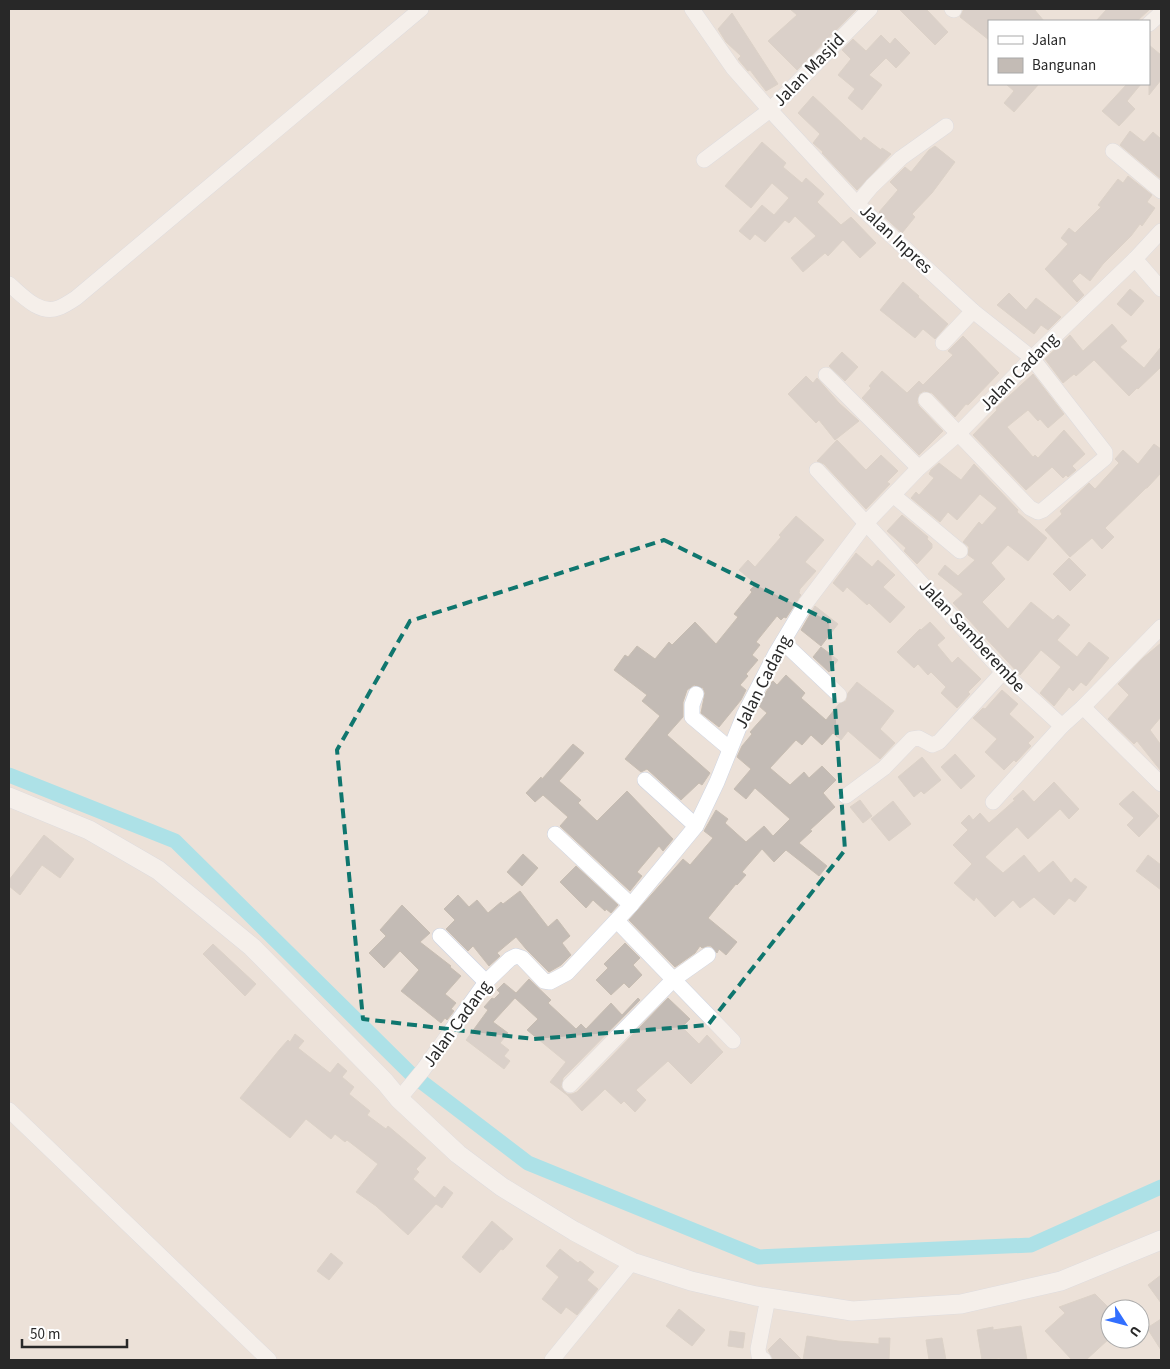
<svg xmlns="http://www.w3.org/2000/svg" width="1170" height="1369" font-family="'Source Sans 3',sans-serif">
<rect width="100%" height="100%" fill="#ece1d8"/>
<g fill="none" stroke-linecap="round" stroke-linejoin="round">
<polyline stroke="#61e1f8" stroke-width="15" points="9,775 175,841 410,1073 528,1163 759,1257 1031,1245 1161,1187"/>
</g>
<g fill="#c3bbb5" stroke="#c7bdb2">
<polygon points="790,9 857,9 797,70 768,41 797,15"/>
<polygon points="899,9 926,9 948,32 935,45"/>
<polygon points="964,9 1034,9 1044,21 989,21 989,40 960,17"/>
<polygon points="1107,9 1150,9 1137,21 1096,21"/>
<polygon points="732,13 778,84 766,91 750,70 748,71 738,59 741,56 726,42 718,29"/>
<polygon points="881,35 890,44 895,38 910,53 896,68 886,58 869,75 882,85 862,110 848,98 855,89 838,75 851,59 842,50 853,39 866,51"/>
<polygon points="1149,45 1161,55 1161,80 1149,95"/>
<polygon points="1006,84 1039,84 1014,112 1004,103 1014,91"/>
<polygon points="1127,84 1141,84 1127,101 1135,109 1119,126 1102,111"/>
<polygon points="813,96 861,141 864,137 881,150 882,148 891,154 857,190 822,153 823,152 813,143 820,134 798,113"/>
<polygon points="1130,131 1144,142 1153,132 1161,139 1161,179 1120,145"/>
<polygon points="762,142 786,163 783,167 802,183 806,178 824,194 817,202 841,225 851,217 876,243 860,258 843,240 828,256 825,253 803,272 791,258 816,236 795,216 789,223 785,220 765,242 755,234 750,240 739,231 762,205 774,215 789,198 772,183 751,208 725,186"/>
<polygon points="935,146 955,162 932,193 912,214 915,217 902,233 879,212 898,190 890,182 905,167 911,172 929,150"/>
<polygon points="1128,176 1152,195 1147,202 1155,208 1142,226 1140,224 1131,236 1103,264 1090,281 1080,273 1072,281 1084,295 1077,302 1045,269 1068,244 1061,238 1069,228 1075,233 1101,207 1098,205 1118,179 1123,183"/>
<polygon points="903,282 919,296 918,297 948,324 935,339 923,329 915,338 880,310"/>
<polygon points="1130,289 1144,301 1131,316 1117,304"/>
<polygon points="1009,293 1026,310 1036,298 1061,317 1048,330 1041,325 1034,334 997,305"/>
<polygon points="1112,324 1127,341 1120,347 1144,368 1161,347 1161,367 1138,389 1137,388 1129,396 1094,360 1076,376 1074,374 1063,383 1045,359 1070,335 1083,351"/>
<polygon points="963,336 999,373 968,405 966,404 955,417 932,393 924,391 919,394 917,402 919,406 943,431 919,455 862,398 871,388 869,386 882,371 907,393 919,381 923,385 953,355 948,351"/>
<polygon points="842,352 858,367 845,381 829,366"/>
<polygon points="1033,374 1064,414 1048,428 1040,419 1038,421 1028,410 1007,427 1033,457 1035,455 1038,458 1064,430 1085,454 1072,466 1076,470 1068,477 1066,475 1063,478 1052,467 1026,490 973,435 997,410 996,408"/>
<polygon points="806,376 813,383 817,378 839,403 859,421 835,440 819,420 816,423 788,394"/>
<polygon points="837,440 866,470 881,455 898,471 887,482 890,484 866,509 824,464 817,461"/>
<polygon points="1154,444 1161,449 1161,473 1147,488 1146,488 1105,528 1114,537 1102,549 1092,538 1070,557 1045,530 1062,514 1060,511 1089,483 1095,489 1119,463 1115,459 1123,450 1138,464"/>
<polygon points="939,463 961,480 974,464 1018,510 1017,512 1047,538 1028,561 1008,545 991,563 1005,579 982,602 1008,629 1031,602 1053,620 1058,615 1070,625 1057,640 1077,657 1089,642 1109,658 1086,686 1081,682 1073,691 1069,687 1054,706 1040,693 1061,667 1041,650 1020,675 953,603 963,594 938,574 945,565 958,576 975,560 968,555 969,547 963,542 979,522 982,525 997,508 980,494 957,520 948,512 940,522 911,498 916,492 919,495 934,478 929,474 931,470"/>
<polygon points="902,515 928,537 927,539 932,544 932,548 917,564 904,551 906,548 887,531"/>
<polygon points="796,516 824,540 805,562 816,571 800,589 799,593 801,595 786,618 784,617 781,620 777,616 756,642 760,645 752,655 758,660 746,674 748,676 740,685 746,690 741,700 719,727 701,713 705,693 703,688 694,685 687,690 683,702 683,717 667,735 710,773 702,785 699,783 681,800 647,769 641,772 625,759 660,716 642,701 647,695 614,670 625,655 628,657 637,646 655,659 669,642 672,645 695,622 716,644 738,617 734,614 752,592 750,590 756,584 739,570 748,560 755,567 781,537 779,535"/>
<polygon points="856,553 872,567 878,560 895,575 883,587 905,607 890,623 869,603 867,605 847,587 843,592 833,583"/>
<polygon points="1069,558 1086,575 1070,591 1053,574"/>
<polygon points="815,606 838,624 821,646 801,630"/>
<polygon points="930,622 945,638 937,645 952,663 958,657 981,679 968,692 970,694 957,708 941,693 946,687 931,672 928,675 918,664 914,668 897,652 920,629 921,630"/>
<polygon points="1161,643 1161,717 1150,730 1161,745 1161,771 1137,741 1134,744 1108,719 1129,695 1118,684 1143,658"/>
<polygon points="821,647 838,660 829,672 813,657"/>
<polygon points="786,675 805,693 801,698 826,720 839,704 846,701 848,693 857,682 894,711 880,729 895,743 880,759 848,731 841,740 833,733 822,745 811,735 802,745 796,740 770,768 790,785 804,772 809,778 822,766 836,780 823,793 835,807 810,830 812,831 799,843 827,866 819,876 786,850 774,862 762,849 742,872 746,875 737,885 736,884 708,918 737,942 726,955 719,949 717,953 711,946 707,946 702,948 700,946 695,953 675,967 629,920 683,859 690,865 713,838 704,831 716,810 728,819 725,823 746,842 764,826 773,836 790,819 755,788 746,799 734,789 751,769 737,757 742,746 752,734 750,732 767,713 759,706 771,683 773,681 777,685"/>
<polygon points="1002,690 1018,704 1009,714 1034,737 1028,743 1031,746 1016,762 1014,760 1004,770 985,752 997,739 973,718 983,708 985,709"/>
<polygon points="573,744 584,753 559,781 581,800 578,803 597,821 627,791 673,839 663,851 659,846 637,872 642,876 630,891 560,826 568,817 543,795 535,802 526,793 541,777 542,779"/>
<polygon points="955,754 975,776 961,789 941,767"/>
<polygon points="922,757 941,780 924,794 921,791 914,797 898,777"/>
<polygon points="1054,782 1079,809 1069,819 1060,809 1028,839 1017,827 985,857 1003,873 1024,855 1039,873 1053,861 1071,883 1075,878 1087,887 1075,902 1069,898 1054,915 1034,897 1020,908 1013,900 995,917 976,897 974,901 954,883 972,864 953,845 968,830 961,823 969,815 973,820 980,813 989,823 1015,800 1013,799 1023,790 1034,802"/>
<polygon points="1133,791 1159,816 1139,837 1127,825 1134,818 1119,804"/>
<polygon points="860,800 872,816 863,823 850,807"/>
<polygon points="893,801 911,824 889,841 871,819"/>
<polygon points="44,835 74,859 60,878 42,865 20,895 9,886 9,880"/>
<polygon points="523,854 538,868 522,886 507,872"/>
<polygon points="1148,855 1161,865 1161,890 1136,871"/>
<polygon points="576,866 618,905 611,913 606,909 605,911 593,900 586,908 560,882"/>
<polygon points="520,891 548,927 557,919 570,936 562,943 571,955 561,965 549,972 526,949 516,937 497,953 500,956 489,966 473,946 468,951 446,929 455,920 444,909 458,895 469,907 477,900 488,913 501,902 503,904"/>
<polygon points="402,905 430,933 420,942 451,966 450,967 461,976 445,994 456,1003 451,1009 454,1011 447,1020 445,1018 441,1023 401,991 419,970 400,951 384,968 369,953 386,936 380,930"/>
<polygon points="625,943 640,958 633,965 642,975 629,988 624,983 611,995 596,980 608,968 604,964"/>
<polygon points="213,944 256,984 245,996 203,954"/>
<polygon points="529,979 551,1000 548,1003 576,1029 581,1024 586,1029 611,1003 622,1015 638,998 640,1000 563,1078 561,1087 567,1094 572,1094 577,1092 668,998 690,1019 682,1027 699,1044 707,1035 723,1052 691,1084 668,1061 636,1090 646,1100 635,1112 624,1101 621,1104 605,1089 582,1111 567,1095 550,1082 566,1062 527,1030 538,1019 515,998 493,1022 508,1033 500,1043 509,1050 504,1056 510,1061 504,1069 466,1040 488,1010 484,1007 492,998 494,999 500,993 497,990 504,983 516,993"/>
<polygon points="295,1034 304,1041 298,1048 330,1073 338,1063 347,1071 342,1077 354,1087 349,1094 370,1111 367,1115 386,1129 388,1126 426,1158 416,1169 419,1172 413,1179 435,1198 444,1186 453,1193 442,1208 436,1204 408,1235 376,1206 356,1192 378,1164 347,1140 345,1142 335,1134 331,1139 306,1119 290,1138 240,1098 280,1049 288,1040 290,1042"/>
<polygon points="492,1221 513,1239 503,1250 501,1249 480,1273 462,1257"/>
<polygon points="560,1249 578,1263 580,1261 594,1272 587,1280 598,1289 577,1315 566,1307 561,1314 542,1299 559,1277 546,1266"/>
<polygon points="331,1253 343,1263 329,1280 317,1271"/>
<polygon points="1161,1275 1161,1303 1148,1285"/>
<polygon points="1095,1294 1110,1309 1110,1338 1086,1360 1072,1360 1045,1331 1065,1313 1059,1307"/>
<polygon points="679,1309 705,1330 692,1346 666,1326"/>
<polygon points="1161,1319 1161,1350 1147,1328"/>
<polygon points="1021,1326 1027,1360 1000,1360 1000,1358 982,1360 977,1330 993,1327 993,1330"/>
<polygon points="730,1331 745,1333 743,1348 728,1346"/>
<polygon points="807,1336 838,1341 879,1344 879,1338 890,1338 889,1360 803,1360"/>
<polygon points="780,1338 802,1360 773,1359 768,1350"/>
<polygon points="942,1338 946,1360 929,1360 926,1340"/>
</g>
<g fill="none" stroke-linecap="round" stroke-linejoin="round">
<defs>
<g id="minor">
<polyline points="692,9 733,68 770,110 857,204 973,311 1032,358 1105,452 1105,458 1043,510 1038,512 1030,508 926,400"/>
<polyline points="952,9 954,10"/>
<polyline points="1149,24 1161,13"/>
<polyline points="1113,151 1161,191"/>
<polyline points="704,160 770,110 870,9"/>
<polyline points="857,204 872,186 901,158 946,126"/>
<polyline points="1135,259 1161,289"/>
<path d="M9,284c13,11 30,31 49,24 6,-2 12,-6 18,-10l345,-289"/>
<polyline points="943,343 973,311"/>
<polyline points="826,375 919,468"/>
<polyline points="817,470 1003,672 1062,726 1083,707 1161,627"/>
<polyline points="893,495 960,551"/>
<polyline points="783,642 839,695"/>
<polyline points="696,694 692,705 692,717 730,749"/>
<polyline points="1083,707 1161,784"/>
<polyline points="645,780 696,826"/>
<polyline points="846,796 884,768 912,739 919,738 932,745 939,742 1003,672"/>
<polyline points="993,802 1062,726"/>
<polyline points="555,834 631,905"/>
<polyline points="617,921 733,1041"/>
<polyline points="440,936 486,982"/>
<polyline points="570,1085 674,979 708,955"/>
<polyline points="399,1099 423,1070 486,982 510,959 516,956 522,958 544,981 550,982 567,973 631,905 696,826 717,782 744,715 776,653 806,603 867,522 919,468 959,433 1032,358 1135,259 1161,231"/>
<polyline points="9,1110 269,1360"/>
<polyline points="552,1360 632,1262"/>
<polyline points="764,1360 759,1356 758,1349 768,1298"/>
</g>
<polyline id="tertiary" points="9,797 89,830 158,870 252,947 385,1082 399,1099 458,1154 502,1187 574,1231 632,1262 691,1281 756,1296 852,1311 961,1304 1061,1281 1161,1240"/>
</defs>
<use href="#minor" stroke="#cdd4e3" stroke-width="16"/>
<use href="#tertiary" stroke="#cdd4e3" stroke-width="20"/>
<use href="#minor" stroke="#fff" stroke-width="15"/>
<use href="#tertiary" stroke="#fff" stroke-width="19"/>
</g>
<path d="M0 0H1170V1369H0ZM664,540l165,81 16,229 -137,175 -174,14 -171,-20 -26,-269 73,-129z" fill="#ece1d8" fill-opacity=".55" fill-rule="evenodd"/>
<path fill="none" stroke="#0f766e" stroke-width="4" stroke-dasharray="10 6" stroke-linejoin="round" d="M664,540l165,81 16,229 -137,175 -174,14 -171,-20 -26,-269 73,-129z"/>
<g text-anchor="middle" dominant-baseline="central" stroke-width="4.5" stroke-linejoin="round" paint-order="stroke">
<g font-size="18" fill="#282828" stroke="#fff">
<text transform="translate(809 70) rotate(-46)">Jalan Masjid</text>
<text transform="translate(896 239) rotate(43)">Jalan Inpres</text>
<text transform="translate(1019 372) rotate(-45)">Jalan Cadang</text>
<text transform="translate(972 636) rotate(47)">Jalan Samberembe</text>
<text transform="translate(763 682) rotate(-63)">Jalan Cadang</text>
<text transform="translate(457 1024) rotate(-54)">Jalan Cadang</text>
</g>
</g>
<rect width="1170" height="1369" fill="none" stroke="#282828" stroke-width="20"/>
<rect x="988" y="20" width="162" height="65" fill="#ffffff" stroke="#a9a9a9"/>
<rect x="998" y="36" width="25" height="8" fill="#ffffff" stroke="#a9a9a9"/>
<text x="1032" y="45" font-size="15" fill="#282828">Jalan</text>
<rect x="998" y="58" width="25" height="15" fill="#c3bbb5" stroke="#a9a9a9"/>
<text x="1032" y="70" font-size="15" fill="#282828">Bangunan</text>
<g transform="translate(1125 1324) rotate(126)"><circle r="24" fill="#ffffff" stroke="#a9a9a9"/>
<path d="M0-4L9 19L0 12L-9 19Z" fill="#326fff"/>
<text y="-8" font-size="14" font-weight="bold" text-anchor="middle" fill="#282828">U</text>
</g>
<path d="M22 1339v8h105v-8" fill="none" stroke="#282828" stroke-width="2.5"/>
<text x="30" y="1339" font-size="15" fill="#282828" stroke="#ffffff" stroke-width="4" paint-order="stroke">50 m</text>
</svg>
